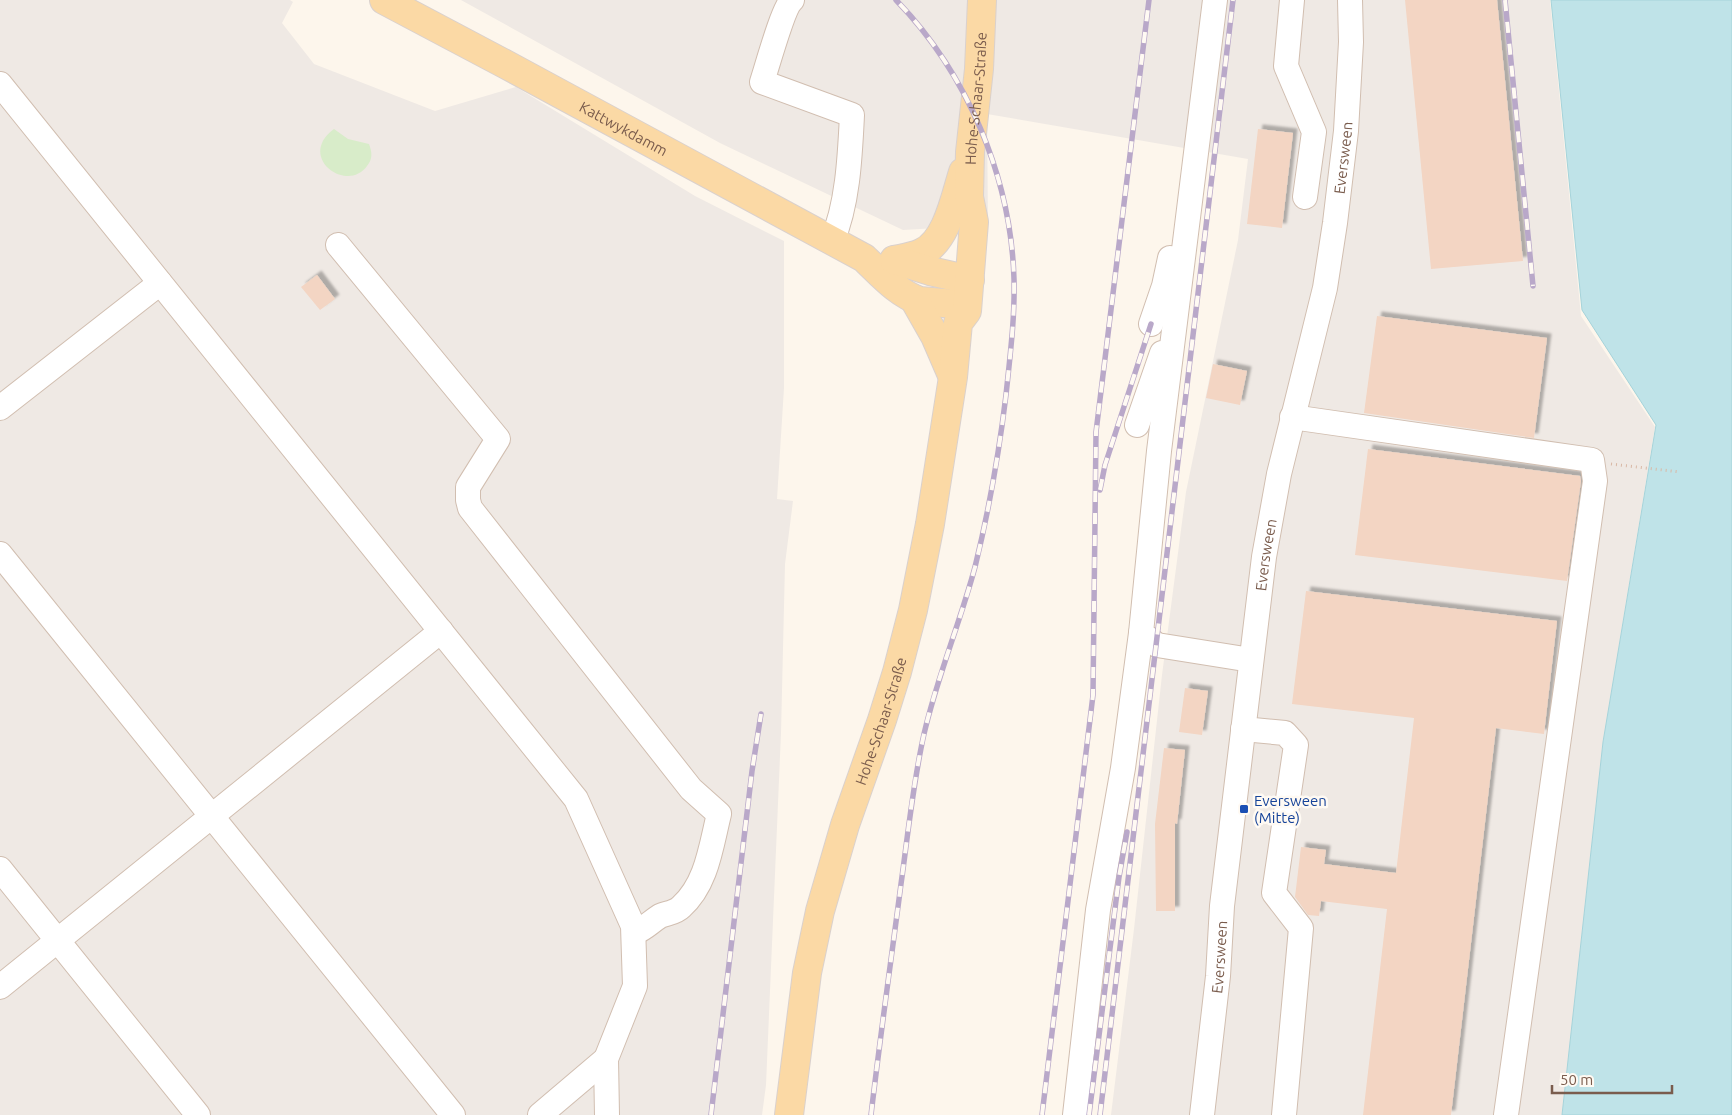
<svg xmlns="http://www.w3.org/2000/svg" width="1732" height="1115" font-family="Ubuntu,sans-serif">
<defs>
<filter id="shadow"><feDropShadow dx="4.5" dy="-4.5" stdDeviation="1" flood-color="#0004"/></filter>
</defs>
<rect width="100%" height="100%" fill="#fdf6ec"/>
<g fill="#efe9e4">
<polygon points="0,0 290,0 293,2 282,23 314,64 435,111 516,87 695,196 784,241 784,388 777,499 793,501 785,564 781,733 766,1085 762,1115 0,1115"/>
<polygon points="461,0 1550,0 1581,316 1655,427 1603,742 1562,1115 1111,1115 1134,929 1162,675 1186,492 1238,240 1248,159 987,114 988,225 903,230 720,143"/>
</g>
<path fill="#d8ecc9" d="M334,129l14,10 21,5c3,8 4,15 -2,22 -20,28 -71,-9 -33,-37z"/>
<polygon fill="#bfe3e8" stroke="#a5d3da" points="1551,0 1732,0 1732,1115 1562,1115 1603,742 1656,425 1582,310"/>
<g fill="#f3d5c3" filter="url(#shadow)">
<polygon points="1405,0 1497,0 1523,261 1431,269"/>
<polygon points="1258,129 1293,133 1282,228 1247,224"/>
<polygon points="317,275 335,299 320,310 301,287"/>
<polygon points="1377,316 1547,338 1534,438 1364,413"/>
<polygon points="1213,364 1247,371 1240,405 1206,398"/>
<polygon points="1368,449 1580,476 1581,481 1567,581 1355,555"/>
<polygon points="1306,591 1557,621 1544,734 1496,728 1451,1115 1363,1115 1387,909 1321,901 1319,916 1308,915 1295,897 1301,847 1326,850 1324,864 1396,873 1414,718 1292,704"/>
<polygon points="1185,688 1208,691 1202,735 1179,732"/>
<polygon points="1164,748 1185,750 1177,824 1175,823 1175,911 1156,911 1155,824"/>
</g>
<g fill="none" stroke-linecap="round" stroke-linejoin="round">
<defs>
<g id="minor">
<path d="M792,0c-9,8 -25,67 -30,82l90,33c-2,40 -4,89 -20,126"/>
<polyline points="1215,0 1159,451 1141,633 1157,645 1251,660"/>
<polyline points="1292,0 1286,66 1314,132 1305,197"/>
<polyline points="0,84 576,799 633,926 635,986 606,1059 607,1115"/>
<path d="M338,245l160,194 -30,48v13l2,8 221,281 28,25c-8,32 -12,70 -38,93 -6,6 -14,6 -21,9 -11,7 -14,12 -26,17"/>
<polyline points="1151,324 1164,286 1170,258"/>
<polyline points="0,408 160,283"/>
<polyline points="1292,417 1592,460 1595,481 1506,1115"/>
<polyline points="1137,425 1162,353"/>
<polyline points="0,554 453,1115"/>
<polyline points="1243,729 1285,733 1296,745 1274,893 1301,928 1284,1115"/>
<polyline points="0,869 198,1115"/>
<polyline points="0,987 441,631"/>
<polyline points="540,1115 606,1059"/>
<polyline points="1075,1115 1098,910 1123,768 1141,633"/>
<path id="s1" d="M1202,1115l16,-139 4,-70 42,-349 15,-83 46,-186 10,-65 11,-92 5,-89 -1,-42"/>
</g>
<g id="major">
<path id="s2" d="M384,0l121,64 359,194c17,16 34,36 56,43l47,4"/>
<path d="M894,260c9,-2 18,-3 27,-7 26,-11 34,-56 42,-81"/>
<polyline points="895,260 930,271 970,280"/>
<polyline points="914,299 935,336 951,373"/>
<path id="s3" d="M789,1115l18,-142 13,-62 25,-86 37,-105 15,-48 16,-62 17,-86 23,-147 5,-54 9,-12 7,-89 -5,-25 1,-45 9,-83 3,-69"/>
</g>
</defs>
<use href="#minor" stroke="#d1beb0" stroke-width="26"/>
<use href="#major" stroke="#dad1cd" stroke-width="30"/>
<polyline stroke="#d9b8a5" stroke-width="3" stroke-dasharray="1 4" stroke-linecap="butt" points="1611,464 1680,472"/>
<use href="#minor" stroke="#fff" stroke-width="24"/>
<use href="#major" stroke="#fbd9a5" stroke-width="28"/>
<defs>
<g id="rail">
<polyline points="1505,0 1533,286"/>
<polyline points="1100,490 1105,465 1151,324"/>
<polyline points="711,1115 752,771 761,714"/>
<path d="M871,1115c9,-77 20,-154 30,-231 7,-50 12,-101 23,-150 13,-57 36,-111 51,-167 14,-57 24,-114 31,-172 4,-39 9,-77 8,-116 -3,-102 -47,-206 -118,-279"/>
<polyline points="1042,1115 1093,695 1096,432 1149,0"/>
<polyline points="1089,1115 1119,877 1127,832"/>
<polyline points="1100,1115 1233,0"/>
</g>
</defs>
<use href="#rail" stroke="#b9a8c9" stroke-width="5.5"/>
<use href="#rail" stroke="#fffaf3" stroke-width="4" stroke-dasharray="11" stroke-linecap="butt"/>
</g>
<rect fill="#1a4fb4" stroke="#fffaf3" stroke-width="2" x="1239" y="804" width="10" height="10" rx="2.5"/>
<g text-anchor="middle" dominant-baseline="central" stroke-width="5" stroke-linejoin="round" paint-order="stroke">
<g font-size="15" fill="#7a5c4d" stroke="#fffaf3">
<text stroke="none"><textPath href="#s3" startOffset="1041">Hohe-Schaar-Straße</textPath></text>
<text stroke="none"><textPath href="#s2" startOffset="272">Kattwykdamm</textPath></text>
<text stroke="none"><textPath href="#s1" startOffset="969">Eversween</textPath></text>
<text stroke="none"><textPath href="#s1" startOffset="564">Eversween</textPath></text>
<text stroke="none"><textPath href="#s3" startOffset="406">Hohe-Schaar-Straße</textPath></text>
<text stroke="none"><textPath href="#s1" startOffset="159">Eversween</textPath></text>
</g>
<g font-size="15" fill="#164399" stroke="#fffaf3" text-anchor="start">
<text x="1254" y="800">Eversween<tspan x="1254" dy="17">(Mitte)</tspan></text>
</g>
</g>
<path d="M1552 1085v8h120v-8" fill="none" stroke="#7a5c4d" stroke-width="2.5"/>
<text x="1560" y="1085" font-size="15" fill="#7a5c4d" stroke="#fffaf3" stroke-width="4" paint-order="stroke">50 m</text>
</svg>
